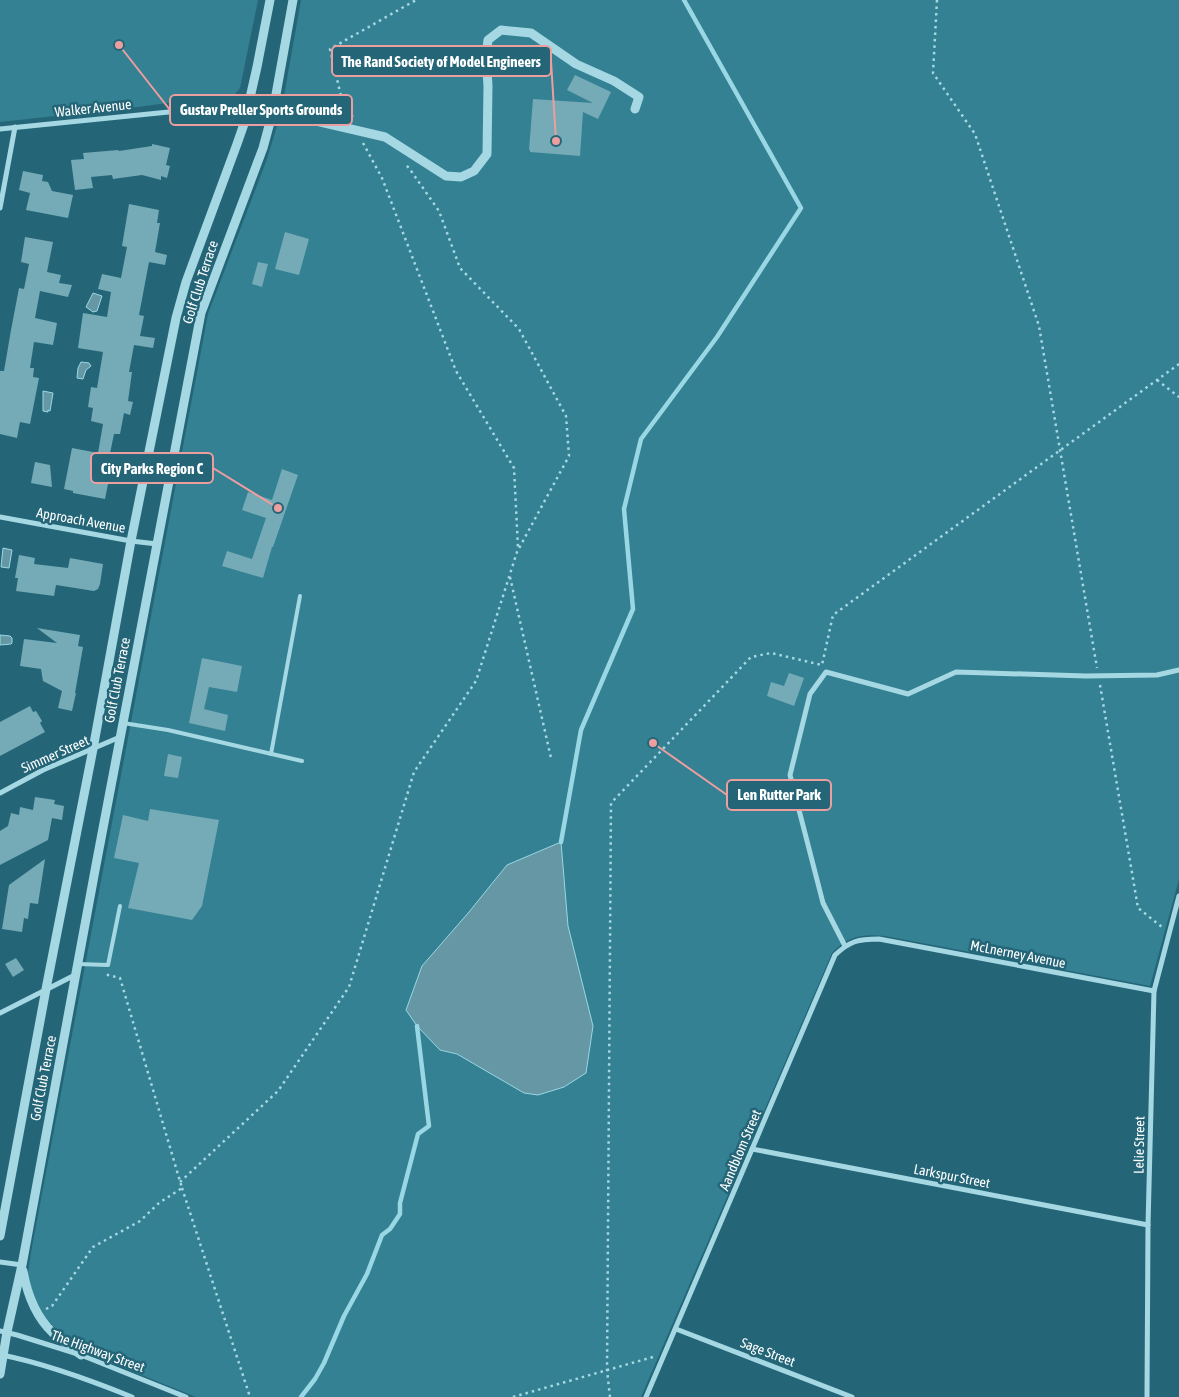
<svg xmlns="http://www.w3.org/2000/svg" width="1179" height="1397" font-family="'Asap Condensed',sans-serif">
<rect width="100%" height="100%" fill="#246678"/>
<g fill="#348193">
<polygon points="0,0 258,0 240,88 235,94 130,108 0,122"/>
<path d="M301,0h878v879l-29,107 -265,-50c-23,-2 -37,0 -53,17l-191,444h-445l-114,-46 -27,-23 -10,-11 -9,-15 -7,-21 -1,-8 4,-26 176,-933 59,-155 14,-46z"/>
</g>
<g fill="#6697a4" stroke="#99d7e4">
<polygon points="93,293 102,296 97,311 93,312 86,307"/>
<polygon points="81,362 89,363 91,366 86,370 83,379 77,378 78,368"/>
<polygon points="43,391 53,393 50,411 48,410 48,412 43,411"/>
<polygon points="3,548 12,550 9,568 1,567"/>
<polygon points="0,635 10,636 12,638 12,643 11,644 0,645"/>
<polygon points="561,842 568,926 593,1026 586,1073 564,1087 538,1095 524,1093 457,1054 440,1050 417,1026 406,1010 422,966 469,912 507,865"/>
</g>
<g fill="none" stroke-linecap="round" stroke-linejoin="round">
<g stroke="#99d7e4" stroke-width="4.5">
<polyline points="561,842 581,730 633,609 624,509 641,439 717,337 801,208 684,0"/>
<polyline points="301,1397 315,1379 324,1363 344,1316 367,1274 382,1235 390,1229 400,1214 400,1203 418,1134 429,1126 417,1026"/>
</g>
</g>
<g fill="#75aab7">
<polygon points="575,75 611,92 598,119 583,112 580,156 530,152 530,150 529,150 533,99 593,103 567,90"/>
<polygon points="152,144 170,148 166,165 170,166 167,178 161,176 161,180 142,175 113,179 112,175 91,177 93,188 75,190 71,160 84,159 83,153 118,150 119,151 152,146"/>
<polygon points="23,171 43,175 42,181 48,182 52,191 73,195 68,218 26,210 30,193 19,190"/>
<polygon points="129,204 159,210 157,223 160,223 155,252 167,255 165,265 149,262 139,315 144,316 140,336 155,338 153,348 134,345 129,372 132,372 128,401 133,402 130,415 124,413 120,434 114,434 107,468 111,469 105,499 73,493 73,491 64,489 72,448 98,453 103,424 91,421 93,408 88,407 91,387 97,388 103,352 78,348 83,313 107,317 111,292 98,289 102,274 121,278 127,247 122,246"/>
<polygon points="285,232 309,239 299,275 275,269"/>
<polygon points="25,237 53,242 47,272 61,275 59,283 72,285 68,297 40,291 35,318 57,323 53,345 34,342 30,368 34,368 33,377 39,378 30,424 20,422 17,438 0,434 0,371 4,371 11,330 19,288 24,289 29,264 21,262"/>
<polygon points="258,262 268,264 262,287 252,284"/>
<polygon points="35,462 50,465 52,487 31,483"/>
<polygon points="282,469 298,475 273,547 272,547 263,578 222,566 227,551 252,559 266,518 242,510 248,492 272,500"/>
<polygon points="19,555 35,558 34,564 68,568 70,558 103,564 100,584 98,589 94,591 56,585 54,596 16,591 18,578 15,578"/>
<polygon points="37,628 80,635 78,646 83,647 75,693 76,693 72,711 58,708 62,691 43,681 41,669 20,666 24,639 57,643"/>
<polygon points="202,658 242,666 237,692 209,687 204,709 228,715 225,731 189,723"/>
<polygon points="789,673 804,678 794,706 767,696 771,682 784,686"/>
<polygon points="30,706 33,712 36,711 42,721 40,723 45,732 0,756 0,722"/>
<polygon points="168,754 182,757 178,778 164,776"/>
<polygon points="35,797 55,800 54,804 64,806 62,820 52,818 48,840 0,865 0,831 8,826 11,813 19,815 20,807 33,810"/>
<polygon points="150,809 219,820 202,906 192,920 128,908 139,863 114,858 123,815 148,821"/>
<polygon points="45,859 38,904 30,903 28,919 24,918 22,932 2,929 9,885"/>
<polygon points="16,958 24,970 13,977 5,964"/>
</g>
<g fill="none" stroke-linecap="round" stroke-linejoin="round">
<g stroke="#a5d8e3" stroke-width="2.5" stroke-dasharray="2.5 4" stroke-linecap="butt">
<polyline points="937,0 933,73 975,134 1039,326 1097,668"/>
<polyline points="353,117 344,109 330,49 416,0"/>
<polyline points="363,143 382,178 456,371 514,468 518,548"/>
<polyline points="1157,380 1179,397"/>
<polyline points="510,577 551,758"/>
<polyline points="1100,685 1138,908 1162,927"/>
<polyline points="180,1182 278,1091 349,987 414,772 476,681 517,552 569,456 566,416 519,329 460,268 439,211 409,168 405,164"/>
<polyline points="182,1188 250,1397"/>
<polyline points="46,1309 52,1306 93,1247 140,1221 159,1203 182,1188 120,978 104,974"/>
<polyline points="513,1397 653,1357"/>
<polyline points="610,1397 607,1370 611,803 751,657 771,653 822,665 833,615 1179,364"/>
</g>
<g stroke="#a5d8e3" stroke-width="4">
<polyline points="123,723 168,730 302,761"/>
<polyline points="271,754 300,596"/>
<polyline points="78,964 108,965 120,906"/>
</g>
<g stroke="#a5d8e3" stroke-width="5">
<polyline points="0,129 248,104 273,111"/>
<polyline points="0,208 15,127"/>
<polyline points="0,517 131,541 157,544"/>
<polyline points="0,793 43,770 120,737"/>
<polyline points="845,946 823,903 790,775 810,694 826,672 908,694 956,672 1086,676 1157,675 1179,670"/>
<polyline points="0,1013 75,975"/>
<polyline points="752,1149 1148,1225"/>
<polyline points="0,1262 22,1265"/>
<polyline points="676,1329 852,1397"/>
<polyline points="0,1331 17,1335 81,1355 186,1397"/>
<path d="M2,1355c45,9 88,25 130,42"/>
<path d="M646,1397l189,-442c15,-14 23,-16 44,-16l275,52"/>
<polyline points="1147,1397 1148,1225 1154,991 1179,896"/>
</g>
<g stroke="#a5d8e3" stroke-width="9">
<polyline points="273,111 385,137 446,176 461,177 474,171 487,154 488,86 486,56 488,40 501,30 531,33 576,64 614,81 639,97 635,109"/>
<polyline points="0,1236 46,989 93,749 131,541 176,318 186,282 237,144 244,124 257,67 270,0"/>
<path d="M23,1271c4,22 13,46 30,62 9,8 19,15 28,22"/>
<polyline points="0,1374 7,1332 22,1265 96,865 201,313 263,148 273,111 293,0"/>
</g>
</g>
<g text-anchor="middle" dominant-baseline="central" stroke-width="5" stroke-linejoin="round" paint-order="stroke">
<g font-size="14" fill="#fff" stroke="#246678">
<text transform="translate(93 108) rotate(-6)">Walker Avenue</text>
<text transform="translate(200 282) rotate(-72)">Golf Club Terrace</text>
<text transform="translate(81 520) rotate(10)">Approach Avenue</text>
<text transform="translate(117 680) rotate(-79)">Golf Club Terrace</text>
<text transform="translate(55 754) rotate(-24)">Simmer Street</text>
<text transform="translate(1018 954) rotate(11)">McLnerney Avenue</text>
<text transform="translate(43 1078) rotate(-79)">Golf Club Terrace</text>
<text transform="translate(1139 1145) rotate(-89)">Lelie Street</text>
<text transform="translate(740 1150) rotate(-67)">Aandblom Street</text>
<text transform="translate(952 1176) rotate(11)">Larkspur Street</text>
<text transform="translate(98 1351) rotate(20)">The Highway Street</text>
<text transform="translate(768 1352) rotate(21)">Sage Street</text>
</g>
</g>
<path fill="none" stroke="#ed9e9e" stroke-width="2" d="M556 141L551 61M119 45L170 110M278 508L213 468M653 743L727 795"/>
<g fill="#ed9e9e" stroke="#246678" stroke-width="2">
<circle cx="556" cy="141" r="5"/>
<circle cx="119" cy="45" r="5"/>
<circle cx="278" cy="508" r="5"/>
<circle cx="653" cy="743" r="5"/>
</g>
<g fill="#246678" stroke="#ed9e9e" stroke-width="2">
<rect x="332" y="46" width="219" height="30" rx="5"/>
<rect x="170" y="95" width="182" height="30" rx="5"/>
<rect x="91" y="453" width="122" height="30" rx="5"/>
<rect x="727" y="780" width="104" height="30" rx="5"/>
</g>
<g font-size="15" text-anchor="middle" font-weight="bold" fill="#fff">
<text x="441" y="67">The Rand Society of Model Engineers</text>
<text x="261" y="115">Gustav Preller Sports Grounds</text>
<text x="152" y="474">City Parks Region C</text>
<text x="779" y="800">Len Rutter Park</text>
</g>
</svg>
